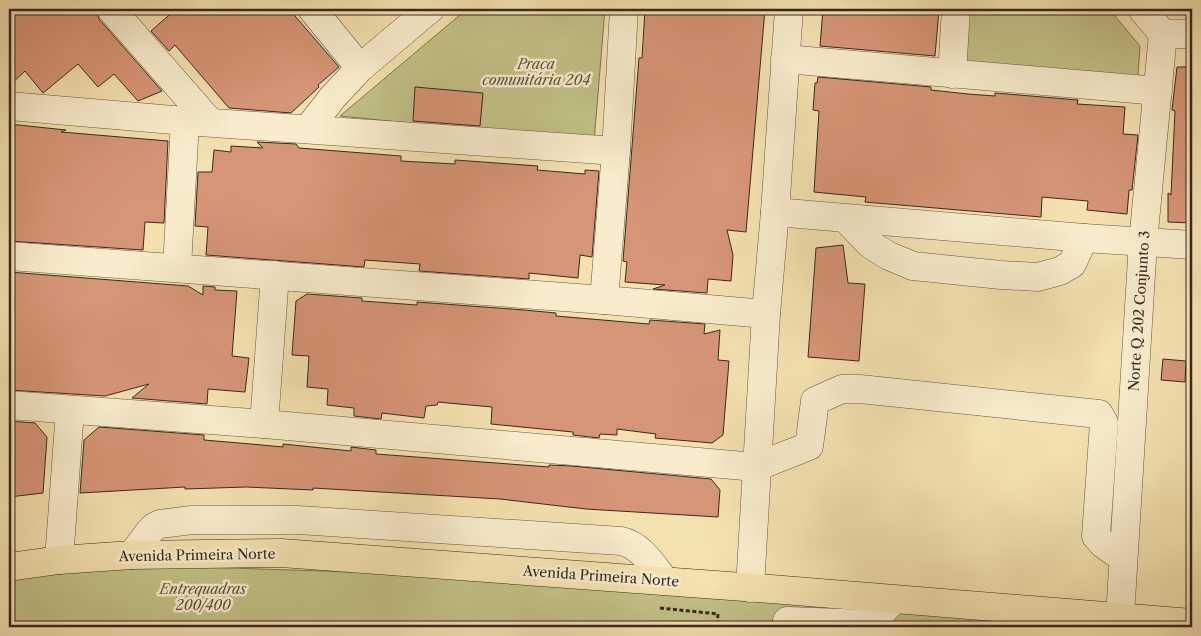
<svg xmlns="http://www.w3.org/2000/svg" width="1201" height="636" font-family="'Libre Caslon Text',serif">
<rect width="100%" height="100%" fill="#f4e1b0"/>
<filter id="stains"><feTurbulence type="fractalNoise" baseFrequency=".004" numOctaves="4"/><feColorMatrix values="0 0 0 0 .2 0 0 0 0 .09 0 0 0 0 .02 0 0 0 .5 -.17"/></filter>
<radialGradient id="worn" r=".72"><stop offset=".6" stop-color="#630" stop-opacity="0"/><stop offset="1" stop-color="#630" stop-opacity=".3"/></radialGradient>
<g fill="#c2c187" stroke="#7c7653">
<polygon points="467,9 605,9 594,142 340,116"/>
<polygon points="959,9 1109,9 1140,46 1137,89 954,68"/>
<polygon points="169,566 414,574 1133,627 9,627 9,575"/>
</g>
<g fill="#d79577" stroke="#372a1f">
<polygon points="9,9 96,9 99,19 162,91 138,101 114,74 98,87 78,64 43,93 25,71 9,86"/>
<polygon points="176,9 289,9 339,67 318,85 319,87 291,113 229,108 175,45 169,51 151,31"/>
<polygon points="645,9 765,9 746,232 727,230 733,255 731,281 708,279 707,293 653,289 665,285 625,282 627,262 623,261 639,58 642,58"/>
<polygon points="823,9 939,9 935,56 820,46"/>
<polygon points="1177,67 1192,67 1192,223 1168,222 1168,193 1171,195 1175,111 1172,110"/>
<polygon points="818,77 931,87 931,90 968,94 995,96 995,93 1078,100 1077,104 1125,107 1123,134 1138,135 1132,190 1129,190 1127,214 1087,210 1088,201 1042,197 1041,217 865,202 866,197 814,192 819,111 813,110 815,83 817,83"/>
<polygon points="415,87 483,93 480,126 413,121"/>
<polygon points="9,124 66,130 61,132 168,141 164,223 145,222 143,250 9,241"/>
<polygon points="257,142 296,144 299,148 401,156 401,161 455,164 455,160 538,166 537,170 585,174 585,170 599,171 592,257 580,255 578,278 529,273 529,279 419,271 420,264 365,260 364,267 206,255 208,227 195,226 198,172 212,172 214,150 231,152 231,146 263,148"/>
<polygon points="843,245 848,283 865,284 859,361 808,357 816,248"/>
<polygon points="9,272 188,286 203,295 203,286 215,287 215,290 237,291 232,356 249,358 245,392 208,389 207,404 132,398 149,384 105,396 9,390"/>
<polygon points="307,294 362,298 362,301 417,305 417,302 524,310 556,313 556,316 649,324 650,320 705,324 704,334 720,330 718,360 729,361 723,435 712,443 655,438 656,434 617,429 617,435 600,434 599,438 573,435 573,432 491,424 492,407 448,403 438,402 437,405 426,406 424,418 382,413 381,419 354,416 354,408 327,405 328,389 307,387 309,356 292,355 296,301"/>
<polygon points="1163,359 1186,361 1185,382 1161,380"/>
<polygon points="9,421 35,423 47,437 43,493 9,497"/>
<polygon points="99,427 204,435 204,440 251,444 283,447 283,444 351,451 351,447 376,450 376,454 549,467 549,465 571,466 711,479 720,490 718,517 586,509 500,499 313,488 313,490 246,487 185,489 185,487 80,493 84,440"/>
</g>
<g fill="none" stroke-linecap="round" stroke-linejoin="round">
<defs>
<g id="minor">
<polyline points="111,9 209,121"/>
<polyline points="312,9 360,68"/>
<polyline points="1142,9 1163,34"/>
<polyline points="785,59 1158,91"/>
<polyline points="952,74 956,9"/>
<polyline points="9,106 185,121 616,151"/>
<polyline points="308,129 332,98 360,68 430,9"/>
<polyline points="775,212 1084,238 1192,245"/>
<polyline points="846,219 871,245 889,256 913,266 1001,275 1038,277 1060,271 1072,264 1084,238"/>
<polyline points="9,256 604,300 766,314"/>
<polyline points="177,268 185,121"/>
<polyline points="604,300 616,151 624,9"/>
<polyline points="9,405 264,424 756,467 809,446 815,401 842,389 860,389 1099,414 1104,423 1096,536 1103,544 1123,558"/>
<polyline points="264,424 275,275"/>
<path d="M132,555l17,-23 5,-5 6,-3 32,-4h106l323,21c20,4 32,25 44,40"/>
<polyline points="59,560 70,410"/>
<polyline points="750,588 766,314 775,212 789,9"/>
<polyline points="1120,617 1143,242 1163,34 1192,34"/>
<polyline points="787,621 871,624 893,600"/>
</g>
<polyline id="major" points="9,567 59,560 132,555 281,553 771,589 1192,623"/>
</defs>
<use href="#minor" stroke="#665843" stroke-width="29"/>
<use href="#major" stroke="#372a1f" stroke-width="29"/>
<polyline stroke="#372a1f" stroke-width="3" stroke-dasharray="4 2.5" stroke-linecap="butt" points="660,608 718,614 717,627"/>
<use href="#minor" stroke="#f8eccc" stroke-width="28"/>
<use href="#major" stroke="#f4e1b0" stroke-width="28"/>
</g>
<g text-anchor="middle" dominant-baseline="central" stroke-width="5" stroke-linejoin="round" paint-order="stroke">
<g font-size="14" font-style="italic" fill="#5a5039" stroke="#f8eccc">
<text x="536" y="64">Praça<tspan x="536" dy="16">comunitária 204</tspan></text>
<text x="203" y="589">Entrequadras<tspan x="203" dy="16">200/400</tspan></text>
</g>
<g font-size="14" fill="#372a1f" stroke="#f8eccc">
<text transform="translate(1139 311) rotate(-86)">Norte Q 202 Conjunto 3</text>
<text transform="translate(197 555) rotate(-1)">Avenida Primeira Norte</text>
<text transform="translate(601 576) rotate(4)">Avenida Primeira Norte</text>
</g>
</g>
<rect width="1201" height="636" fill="none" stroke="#f4e1b0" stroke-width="30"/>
<rect x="10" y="10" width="1181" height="616" fill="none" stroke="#372a1f" stroke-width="2.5"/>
<rect x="15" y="15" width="1171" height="606" fill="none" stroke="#372a1f"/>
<rect width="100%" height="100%" filter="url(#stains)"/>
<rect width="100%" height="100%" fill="url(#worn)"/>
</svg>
